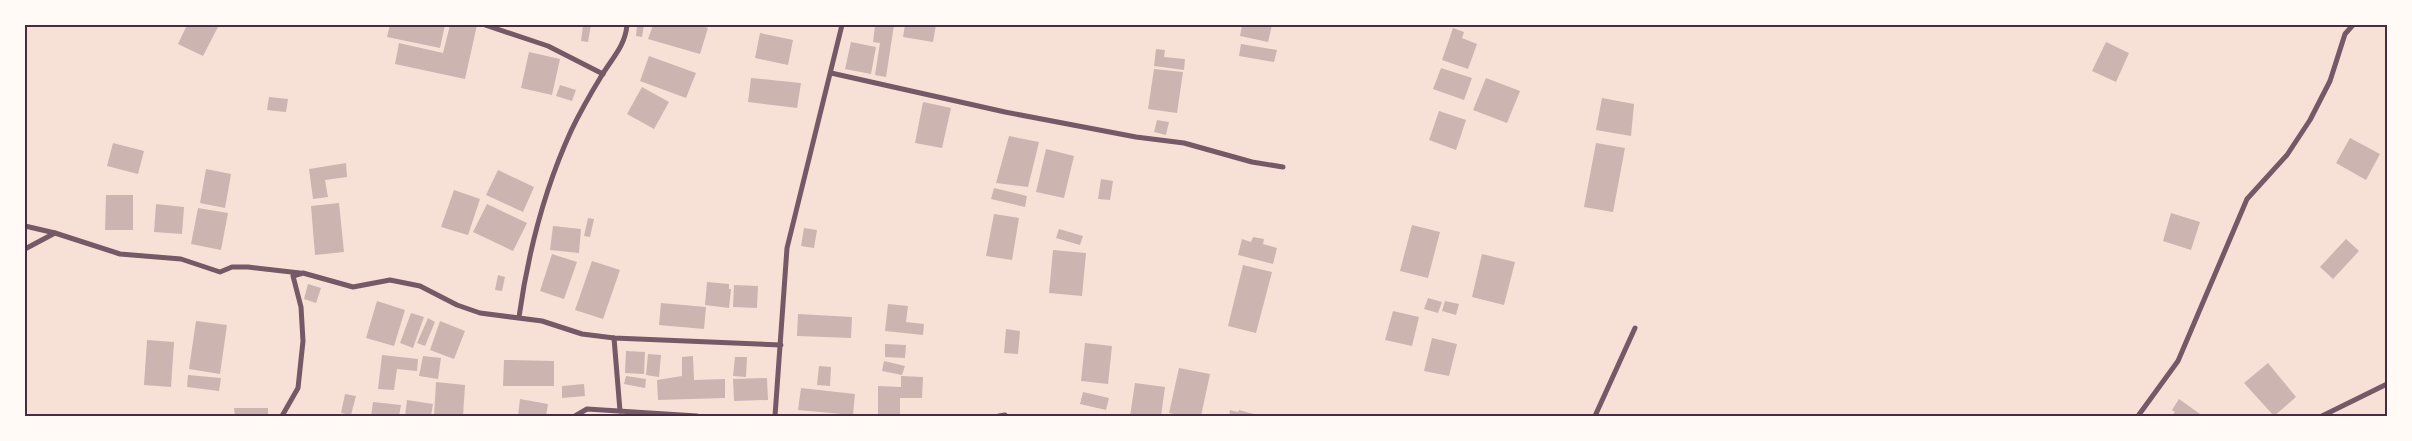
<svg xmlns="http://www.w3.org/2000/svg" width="2412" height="441" font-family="Georgia,serif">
<rect width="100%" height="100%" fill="#f7e1d7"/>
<g fill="#ccb4b1">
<polygon points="187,25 219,25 203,56 178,44"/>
<polygon points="390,25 445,25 440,48 387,37"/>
<polygon points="450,25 477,25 465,79 395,64 399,43 443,53"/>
<polygon points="583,25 591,25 588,42 581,41"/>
<polygon points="637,25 644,25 642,37 636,36"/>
<polygon points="653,25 700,25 708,28 700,54 648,39"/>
<polygon points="875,25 894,25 886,77 875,75 880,43 873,42"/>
<polygon points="905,25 936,25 933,42 903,37"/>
<polygon points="1242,25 1272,25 1268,42 1240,36"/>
<polygon points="1453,28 1464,32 1462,38 1477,44 1468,69 1442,60"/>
<polygon points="760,33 793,40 788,65 755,58"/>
<polygon points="851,42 876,47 871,74 845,69"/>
<polygon points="2106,42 2129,53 2116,82 2092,71"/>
<polygon points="1241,44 1277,50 1274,62 1239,56"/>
<polygon points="1156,49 1165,50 1164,57 1185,59 1184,70 1154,66"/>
<polygon points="529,52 560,59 552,95 521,88"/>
<polygon points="649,56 696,73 686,98 640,81"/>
<polygon points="1441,68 1472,78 1464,100 1433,89"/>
<polygon points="1154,69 1183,72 1177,113 1148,109"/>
<polygon points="751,78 801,83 797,108 748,102"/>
<polygon points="1486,78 1520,91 1507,123 1473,110"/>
<polygon points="560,85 576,90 572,101 556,96"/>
<polygon points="642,87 669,102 654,129 627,114"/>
<polygon points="269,97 288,99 286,112 267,110"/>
<polygon points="1602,98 1634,104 1631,136 1596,130"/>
<polygon points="923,102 951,108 942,148 915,143"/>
<polygon points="1439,111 1466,120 1456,150 1429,140"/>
<polygon points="1157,120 1169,122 1166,135 1154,132"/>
<polygon points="1009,136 1039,142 1028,187 996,183"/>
<polygon points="2350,138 2380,154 2366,180 2336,163"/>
<polygon points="113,143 144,151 138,174 107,166"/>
<polygon points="1596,143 1625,148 1613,212 1584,207"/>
<polygon points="1046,149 1074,156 1064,198 1036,192"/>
<polygon points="346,163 347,177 325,180 328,197 313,199 309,169"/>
<polygon points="206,169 231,174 225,208 200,203"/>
<polygon points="498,170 534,187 523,212 486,195"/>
<polygon points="1101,179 1113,181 1110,200 1098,199"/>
<polygon points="994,188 1027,196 1025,207 991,199"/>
<polygon points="454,190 480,199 468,235 441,227"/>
<polygon points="106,195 133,195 133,230 105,230"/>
<polygon points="339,203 344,252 315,255 311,206"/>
<polygon points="156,204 184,207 182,234 154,232"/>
<polygon points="487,204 527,223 513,251 473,232"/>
<polygon points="198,208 228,213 221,250 191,244"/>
<polygon points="2171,213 2200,222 2191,250 2163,241"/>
<polygon points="994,214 1019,218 1012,260 986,256"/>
<polygon points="588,218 594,219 590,237 584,236"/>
<polygon points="1412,225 1440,232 1428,278 1400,271"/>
<polygon points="553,226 581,229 579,253 550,250"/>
<polygon points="804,228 817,230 814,248 801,246"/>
<polygon points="1059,229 1083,236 1080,245 1056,238"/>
<polygon points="1253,237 1264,239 1263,244 1277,248 1273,264 1238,255 1242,239 1251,242"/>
<polygon points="2346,239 2359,251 2333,279 2320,267"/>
<polygon points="1053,250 1086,253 1082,296 1049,293"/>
<polygon points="552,254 577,262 564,299 540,291"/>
<polygon points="1482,254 1515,262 1504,305 1472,297"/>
<polygon points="592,261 620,270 603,319 575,310"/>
<polygon points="1243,265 1272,272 1256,333 1228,326"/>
<polygon points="498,275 505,277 502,291 495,290"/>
<polygon points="707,282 729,284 729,289 731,289 729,308 705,305"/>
<polygon points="308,284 321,288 316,303 304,299"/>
<polygon points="734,285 758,286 757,308 733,307"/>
<polygon points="1428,298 1442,302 1438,313 1424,309"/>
<polygon points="377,301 405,310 394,346 366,338"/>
<polygon points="1445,301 1459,304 1456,315 1442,311"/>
<polygon points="661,303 706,307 704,329 659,325"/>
<polygon points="888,304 908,306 906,322 924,324 923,335 885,331"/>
<polygon points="1393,311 1419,317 1412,346 1385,340"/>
<polygon points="411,313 424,317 413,348 400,343"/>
<polygon points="798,314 852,317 851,338 797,336"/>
<polygon points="428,318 435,322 425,346 417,343"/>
<polygon points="196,321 227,325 220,374 189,369"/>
<polygon points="440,321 465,331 454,359 430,350"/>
<polygon points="1006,329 1020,331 1018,354 1004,353"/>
<polygon points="1432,338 1457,344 1449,376 1424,371"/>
<polygon points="147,340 174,342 171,387 144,385"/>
<polygon points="1085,343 1112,346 1108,384 1081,381"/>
<polygon points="885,344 906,345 905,358 885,357"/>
<polygon points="626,351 645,352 644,374 625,373"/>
<polygon points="648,354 661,355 659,377 646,375"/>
<polygon points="382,355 418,359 417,371 397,369 394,390 378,389"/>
<polygon points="423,356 441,358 438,379 419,376"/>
<polygon points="693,356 694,380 725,379 725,398 658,400 657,380 682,376 682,357"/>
<polygon points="735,357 747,357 746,377 733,376"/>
<polygon points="504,360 554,361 554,386 503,386"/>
<polygon points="884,361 905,366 902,375 882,371"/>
<polygon points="2268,363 2296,397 2274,416 2244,383"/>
<polygon points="819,366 831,367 830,386 817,385"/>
<polygon points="1179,368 1210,374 1201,416 1183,416 1169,413"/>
<polygon points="188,375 221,378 219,391 187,387"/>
<polygon points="626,376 646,379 645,388 624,384"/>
<polygon points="901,376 923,377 922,398 900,398 900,416 878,416 878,386 901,387"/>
<polygon points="767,378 768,400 734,401 733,379"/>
<polygon points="436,382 465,385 463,416 434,416"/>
<polygon points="1135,383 1165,387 1161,416 1130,416"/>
<polygon points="584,384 585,396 562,398 562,386"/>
<polygon points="801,388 855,394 853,415 798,410"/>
<polygon points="1083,392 1109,398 1106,410 1080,404"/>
<polygon points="345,394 356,396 351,415 341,413"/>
<polygon points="520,399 548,404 546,416 518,416"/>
<polygon points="2179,399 2203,416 2171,416 2175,412 2172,410"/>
<polygon points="407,400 433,404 431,416 405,416"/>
<polygon points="373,402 401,405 399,416 371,416"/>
<polygon points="234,408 268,408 268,416 235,416"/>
<polygon points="1230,410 1238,412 1239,410 1254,414 1253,416 1229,416"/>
</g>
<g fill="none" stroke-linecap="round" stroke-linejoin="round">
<g stroke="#755966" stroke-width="5">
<polyline points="485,25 548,46 603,74"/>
<polyline points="831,73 1005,112 1136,137 1184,143 1252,162 1283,167"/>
<polyline points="25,226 55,233 120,254 181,259 220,272 232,267 248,267 300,273"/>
<polyline points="25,249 55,233"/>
<path d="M519,317c9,-64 25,-127 52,-186 9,-19 20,-38 31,-56 11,-18 23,-29 25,-50"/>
<polyline points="614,338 620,411"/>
<polyline points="282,416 298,388 303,341 301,307 293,276 303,273 353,287 390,280 420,286 457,305 480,313 542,321 582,334 614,338 781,345"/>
<polyline points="575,416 587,409 697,416"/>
<polyline points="775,416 787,248 842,25"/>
<polyline points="999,416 1005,415"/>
<polyline points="1595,416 1635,328"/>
<polyline points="2138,416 2178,361 2247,199 2287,155 2310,120 2330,81 2345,34 2353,25"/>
<polyline points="2322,416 2387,384"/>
</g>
</g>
<rect width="2412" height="441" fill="none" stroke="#fffaf5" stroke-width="52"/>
<rect x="26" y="26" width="2360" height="389" fill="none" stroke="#4a2c40" stroke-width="2"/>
</svg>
